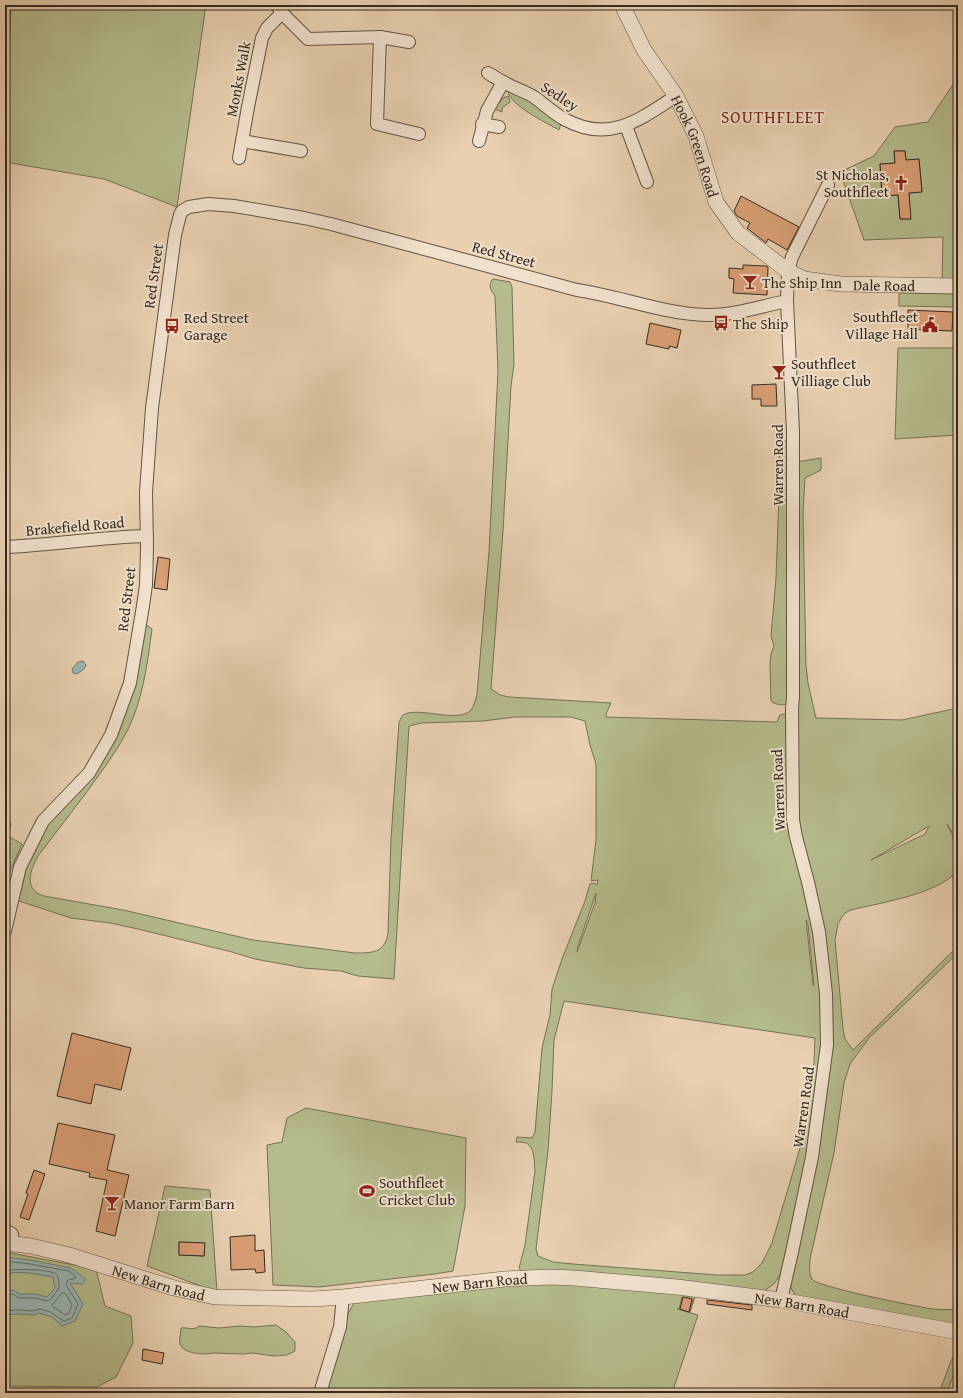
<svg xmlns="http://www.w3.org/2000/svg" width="963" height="1398" font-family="'Gentium Book Plus',serif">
<rect width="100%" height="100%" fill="#e8d0b0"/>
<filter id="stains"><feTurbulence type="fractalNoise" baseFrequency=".005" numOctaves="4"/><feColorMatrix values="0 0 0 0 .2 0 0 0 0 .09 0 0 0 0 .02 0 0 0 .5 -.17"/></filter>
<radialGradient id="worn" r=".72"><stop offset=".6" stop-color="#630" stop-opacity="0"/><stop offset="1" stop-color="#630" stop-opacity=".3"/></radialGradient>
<g fill="#b5bb8c" stroke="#747256" fill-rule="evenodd">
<polygon points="11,5 206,5 177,207 104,179 5,162"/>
<path d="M958,77v203l-16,2 1,-45 -79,3 -24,-68 34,-16 21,-29 33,-5zM894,151h11l1,9 13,-1 3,33 -13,1 1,26h-10l-2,-24 -16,1 -2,-32 15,-1z"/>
<path d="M508,91l25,11 28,21 -2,7c-12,-7 -50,-25 -51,-39z"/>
<polygon points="508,96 510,102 502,108 502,112 495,109 497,101 500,102 503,98"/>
<path d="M493,279l17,3 2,5 2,77 -3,22 -8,145 -12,158 9,6 9,2 102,6 -5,11v3l171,5 3,-7 9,-2 3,110 23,98 10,102 -10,105 -33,144 -8,12 -10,7 -241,-18 -4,-5 6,-23 10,-74c-1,-7 0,-21 -6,-26 -3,-3 -9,-3 -13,-3l1,-5 15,1 3,-6 7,-84 8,-33 2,-26 10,-30 23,-58 5,-17 5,-1 2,2 1,-5 -7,1 5,-41v-76l-6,-19 -5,-24 -14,-4h-56l-32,4 -62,2 -12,3 -15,253 -36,-3 -17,-5 -37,-3 -49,-9 -23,-7 -94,-23 -28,-6 -39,-5 -55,-18 2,-26 25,-48 58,-69 43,-131h4l4,3c-4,30 -8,61 -19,89 -7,18 -18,34 -29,50 -21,30 -44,59 -66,88 -8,14 -15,34 6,40l79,14 130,30 102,13c17,0 30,0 33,-20l3,-94 8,-116c1,-2 2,-6 4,-8 14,-9 53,8 67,-4 4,-4 6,-12 7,-17l12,-142 9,-181 -3,-75c-4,-6 -7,-9 -3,-16zM596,893l-1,10 -18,49 1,-6zM806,920l2,5 6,61 -1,-1zM564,1001l251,37 -1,24 -8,55 -6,31 -28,95 -10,20 -9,9 -8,3h-28l-144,-11 -20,-2 -15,-6 -2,-7 12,-98 4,-60 2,-51z"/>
<polygon points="899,293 958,294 958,321 957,307 899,306"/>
<polygon points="898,348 958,348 958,435 895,439"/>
<path d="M789,437l-1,266c-5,3 -12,2 -17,-2l-1,-38 1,-9 3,-8 -3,-10 5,-58 4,-112c-1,-17 -4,-17 9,-29z"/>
<path d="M821,458v12l-16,8 -2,35 3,152 2,18 8,35 86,2 56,-12v134l-11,-18 11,24v23c-23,24 -75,31 -107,39l-6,3 -3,4 -4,7 -3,16 8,89 2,10 8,11 105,-104v7l-89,85 -19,26 -6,19 -10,70 -24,106c0,6 -2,16 3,21 6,7 105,27 120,29 8,1 17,0 25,1v18l-161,-32 -4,-4 -3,-7 41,-245 -34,-209 -1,-369zM929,826l-4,8 -54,26z"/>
<polygon points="5,814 11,824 8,836 22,844 5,882"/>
<polygon points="306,1108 466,1138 465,1206 453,1271 435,1274 319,1287 273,1285 267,1145 282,1142 287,1118"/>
<path d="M165,1186l45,4 7,102 -70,-26zM179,1242l25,1v13l-25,-1z"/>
<polygon points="5,1252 96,1269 105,1306 131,1316 133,1343 116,1377 97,1387 5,1386"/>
<polygon points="544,1282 696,1294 690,1312 693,1299 682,1297 679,1309 677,1309 698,1315 672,1393 323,1393 348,1314 354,1303 363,1301"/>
<path d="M276,1325l10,7 9,10v9l-8,4 -13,1 -21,-3 -10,1 -30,-1c-8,2 -30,1 -33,-9 -1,-5 1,-11 1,-16 6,-1 13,3 18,-2l20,2 21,-2 15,1z"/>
<polygon points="958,1355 958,1362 947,1393 939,1393 951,1361 953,1357"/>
</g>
<g fill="#99b5b4" stroke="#717d79">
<polygon points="83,661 86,665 84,669 77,674 73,673 72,669 78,662"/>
<path d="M5,1257l25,3 41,8 15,11 -3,5 -13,-1 13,21 -8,17 -13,5 -10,-9 -13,-4 -6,2 -16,-1 -12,1v-23l8,-2 7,4h15l12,3 8,-9 -2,-11c-13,-2 -36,-8 -48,-2z"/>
</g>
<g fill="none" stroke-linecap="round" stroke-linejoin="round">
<g stroke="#66706a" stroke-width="1">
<polyline points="5,1261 30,1264 69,1271 75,1276 76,1278 68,1280 66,1285 78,1304 72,1318 64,1321 50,1312 40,1309 33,1311 17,1310 5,1311"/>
<path d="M5,1271c7,-3 48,-2 52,4 2,3 2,9 2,13l-8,11 -3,2 -13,-3h-16l-6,-4 -8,1"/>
<polygon points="62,1293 65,1293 72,1304 69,1313 65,1315 52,1306"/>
</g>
</g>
<g fill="#da9f77" stroke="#342a20">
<polygon points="894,151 905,151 906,160 919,159 922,192 909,193 911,219 900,219 898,195 882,196 880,164 895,163"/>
<polygon points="741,196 799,227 787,250 768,239 766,243 747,228 750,223 737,216 734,211"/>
<polygon points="743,265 766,266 768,267 767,295 733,293 734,279 729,278 729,268 743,269"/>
<polygon points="908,310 953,312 952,331 908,329"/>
<polygon points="650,323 681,330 677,348 669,346 669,349 646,344"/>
<polygon points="776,384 777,406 761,406 761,399 752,399 752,385"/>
<polygon points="158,557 170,559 167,590 154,588"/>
<polygon points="72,1033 131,1048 121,1090 95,1084 91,1104 57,1096"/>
<polygon points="58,1123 115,1135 107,1170 129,1175 115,1236 96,1231 107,1180 89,1177 90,1173 49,1164"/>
<polygon points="34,1170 45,1174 29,1220 20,1217 28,1194 26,1193"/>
<polygon points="255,1235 255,1251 264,1250 265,1272 256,1273 255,1269 231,1270 230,1237"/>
<polygon points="179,1242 205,1243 204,1256 179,1255"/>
<polygon points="683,1297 692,1299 689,1312 680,1309"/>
<polygon points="707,1300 752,1305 752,1310 707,1304"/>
<polygon points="143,1349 164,1353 162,1364 142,1360"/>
</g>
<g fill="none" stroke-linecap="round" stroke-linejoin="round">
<defs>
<g id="minor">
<polyline points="277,5 282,13 308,39 380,37 409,42"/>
<polyline points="380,37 377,124 419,134"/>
<path d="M488,73c7,4 14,9 21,12 8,4 17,7 25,12 10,7 19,16 30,22 45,25 75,1 112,-23"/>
<polyline points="482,124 499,127"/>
<polyline points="626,126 647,182"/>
<polyline points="242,141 301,151"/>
<polyline points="479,141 487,111 503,82"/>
<polyline points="239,158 248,107 262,38 267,28 282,13"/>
<path d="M5,547c47,-2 95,-10 142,-11"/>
<path d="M5,931l15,-64 23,-46 46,-48 22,-38 19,-52 13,-77 3,-21 1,-37 -1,-56 6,-84 23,-173 5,-20 2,-4 7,-4 19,-3 26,2 70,12 27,6 246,66c42,6 87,24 129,25 27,1 55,-9 81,-14"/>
<polyline points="5,1230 12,1234 13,1243"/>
<polyline points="781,1300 792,1252 812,1157 827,1045 826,994 819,932 808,882 796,837 793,820 792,708 793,697 793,432 787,301 788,271 792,257 828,185"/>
<polyline points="320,1393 340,1327 343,1297"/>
</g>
<g id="tertiary">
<path id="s1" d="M622,5l22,45 32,46 20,40 20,66 22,31 50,38 16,8 37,5 117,2"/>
<path id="s2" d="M5,1243l26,3 38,9 105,33 41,9 98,2 30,-2 162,-18 45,-2 24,1 103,9 104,13 177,32"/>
</g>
</defs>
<use href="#minor" stroke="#615444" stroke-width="14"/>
<use href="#tertiary" stroke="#615444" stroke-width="16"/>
<use href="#minor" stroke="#f0e0cc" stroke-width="12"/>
<use href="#tertiary" stroke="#f0e0cc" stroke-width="15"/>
</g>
<defs>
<symbol id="church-bare" viewBox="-9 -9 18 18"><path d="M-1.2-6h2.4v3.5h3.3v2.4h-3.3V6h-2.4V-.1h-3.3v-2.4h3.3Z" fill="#8f2418" stroke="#f0e0cc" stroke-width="2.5" paint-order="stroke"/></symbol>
<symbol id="bar-bare" viewBox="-9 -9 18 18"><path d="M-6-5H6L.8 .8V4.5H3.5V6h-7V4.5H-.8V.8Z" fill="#8f2418" stroke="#f0e0cc" stroke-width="2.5" paint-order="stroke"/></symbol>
<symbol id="bus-bare" viewBox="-9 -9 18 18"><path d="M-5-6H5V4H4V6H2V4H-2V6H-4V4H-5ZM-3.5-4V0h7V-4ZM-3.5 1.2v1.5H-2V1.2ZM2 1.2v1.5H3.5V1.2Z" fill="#8f2418" stroke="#f0e0cc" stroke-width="2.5" paint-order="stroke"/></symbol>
<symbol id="civic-bare" viewBox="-9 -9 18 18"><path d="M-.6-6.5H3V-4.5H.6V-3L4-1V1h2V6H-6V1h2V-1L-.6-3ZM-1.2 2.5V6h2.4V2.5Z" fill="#8f2418" stroke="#f0e0cc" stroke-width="2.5" paint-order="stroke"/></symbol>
<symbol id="stadium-bare" viewBox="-9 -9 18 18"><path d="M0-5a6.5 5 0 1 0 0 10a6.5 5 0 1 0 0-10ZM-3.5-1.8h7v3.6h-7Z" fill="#8f2418" stroke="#f0e0cc" stroke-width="2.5" paint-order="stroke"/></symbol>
</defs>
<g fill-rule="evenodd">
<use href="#church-bare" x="890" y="172" width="22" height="22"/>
<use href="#bar-bare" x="739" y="271" width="22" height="22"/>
<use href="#bus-bare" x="710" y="312" width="22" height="22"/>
<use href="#civic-bare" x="919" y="314" width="22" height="22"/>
<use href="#bus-bare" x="161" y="315" width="22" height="22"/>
<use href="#bar-bare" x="768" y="361" width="22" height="22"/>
<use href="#stadium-bare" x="356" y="1180" width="22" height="22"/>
<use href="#bar-bare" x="101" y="1192" width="22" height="22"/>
</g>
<g text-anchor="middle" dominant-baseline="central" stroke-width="4" stroke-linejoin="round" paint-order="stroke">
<g font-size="15" fill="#342a20" stroke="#f0e0cc">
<text transform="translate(238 79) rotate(-79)">Monks Walk</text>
<text transform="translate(560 96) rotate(33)">Sedley</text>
<text stroke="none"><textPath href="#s1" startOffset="160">Hook Green Road</textPath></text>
<text transform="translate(504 254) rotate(15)">Red Street</text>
<text transform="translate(153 276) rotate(-82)">Red Street</text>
<text stroke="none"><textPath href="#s1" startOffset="419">Dale Road</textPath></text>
<text transform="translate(777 465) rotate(-90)">Warren Road</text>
<text transform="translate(75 526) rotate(-5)">Brakefield Road</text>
<text transform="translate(126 599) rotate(-83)">Red Street</text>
<text transform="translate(778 790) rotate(-92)">Warren Road</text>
<text transform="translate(803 1107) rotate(-82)">Warren Road</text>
<text stroke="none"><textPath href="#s2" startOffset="159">New Barn Road</textPath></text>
<text stroke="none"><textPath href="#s2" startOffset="483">New Barn Road</textPath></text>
<text stroke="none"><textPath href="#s2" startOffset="807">New Barn Road</textPath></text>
</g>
<g font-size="15" fill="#342a20" stroke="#f0e0cc" text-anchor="start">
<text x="889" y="174" text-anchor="end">St Nicholas,<tspan x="889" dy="17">Southfleet</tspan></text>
<text x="762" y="282">The Ship Inn</text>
<text x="918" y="316" text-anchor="end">Southfleet<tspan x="918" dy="17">Village Hall</tspan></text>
<text x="184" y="317">Red Street<tspan x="184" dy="17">Garage</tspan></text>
<text x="733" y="323">The Ship</text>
<text x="791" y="363">Southfleet<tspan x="791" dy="17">Villiage Club</tspan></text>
<text x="379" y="1182">Southfleet<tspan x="379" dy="17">Cricket Club</tspan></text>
<text x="124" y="1203">Manor Farm Barn</text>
</g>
<g font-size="17" letter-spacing="1" fill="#7a1f14" stroke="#f0e0cc">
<text x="773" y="116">SOUTHFLEET</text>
</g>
</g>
<rect width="963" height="1398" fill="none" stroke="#e8d0b0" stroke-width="20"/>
<rect x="6" y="6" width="951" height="1386" fill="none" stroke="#342a20" stroke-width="2"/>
<rect x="10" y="10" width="943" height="1378" fill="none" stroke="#342a20"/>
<rect width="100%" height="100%" filter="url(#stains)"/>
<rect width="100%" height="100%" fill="url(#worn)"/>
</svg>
